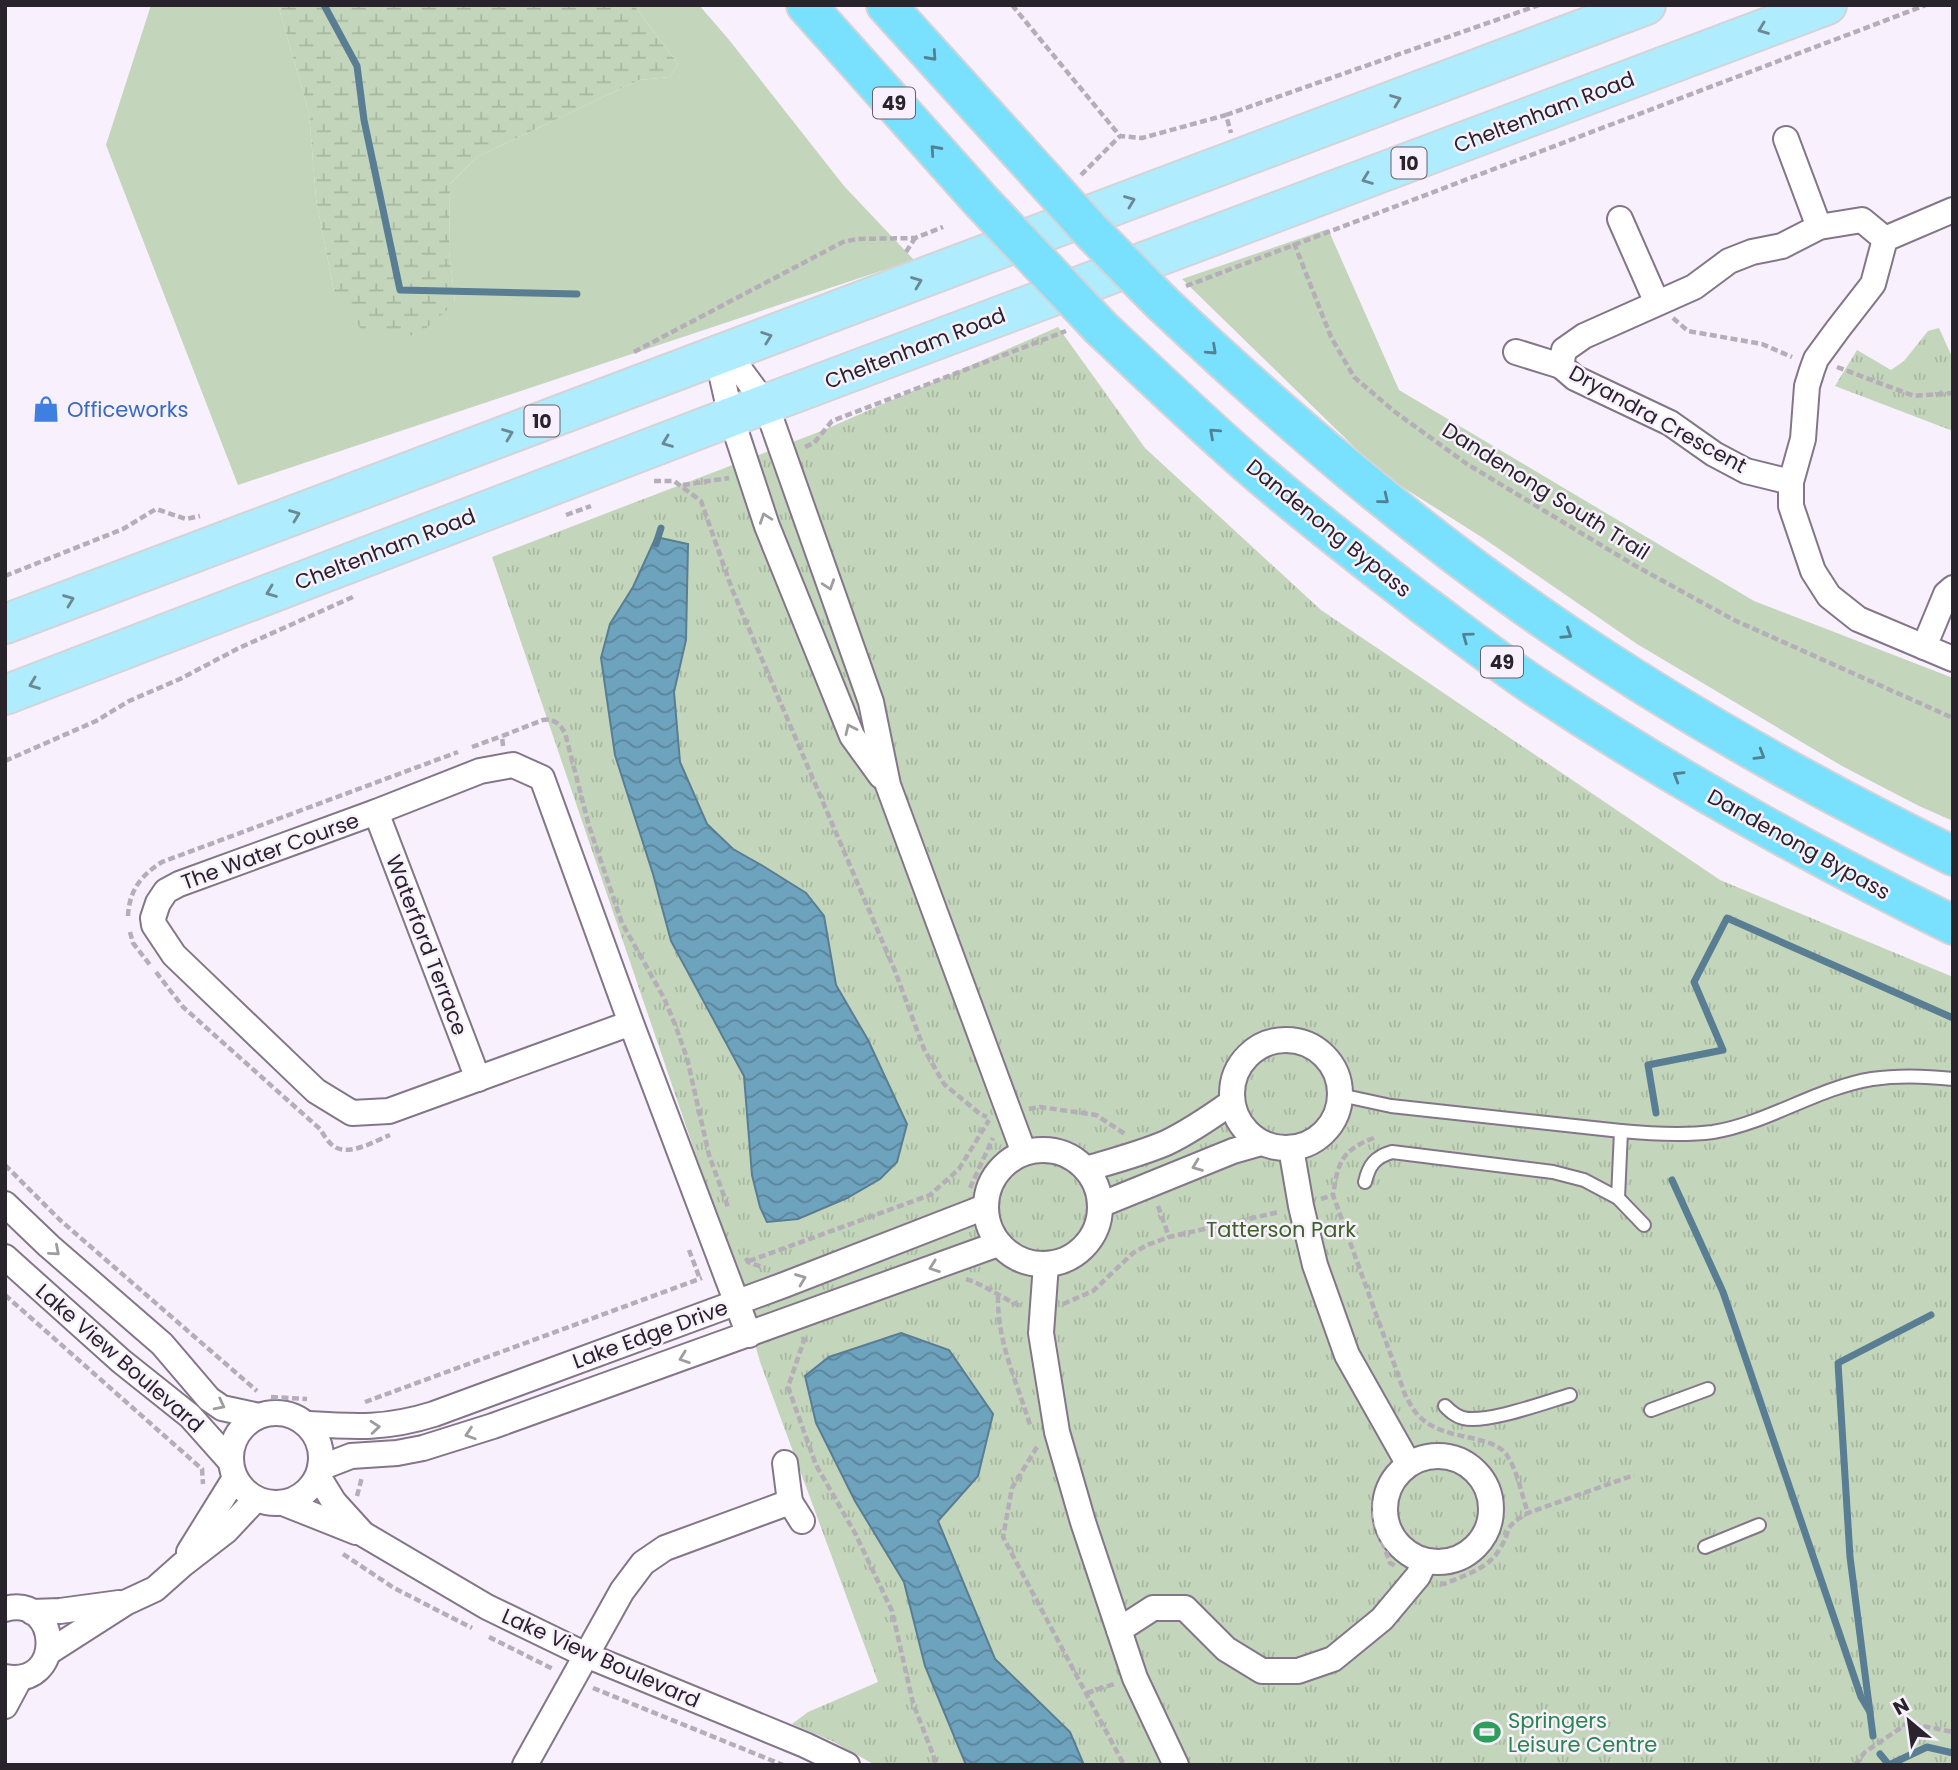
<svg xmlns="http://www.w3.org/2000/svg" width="1958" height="1770" font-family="Poppins,sans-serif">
<defs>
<pattern id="wetland-marsh" width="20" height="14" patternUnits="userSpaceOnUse" patternTransform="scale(1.75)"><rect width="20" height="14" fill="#c3d5bb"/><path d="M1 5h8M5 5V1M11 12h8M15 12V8" fill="none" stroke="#a8b7a1"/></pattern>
<pattern id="park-tufts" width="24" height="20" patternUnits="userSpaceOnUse" patternTransform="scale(1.75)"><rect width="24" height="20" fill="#c3d5bb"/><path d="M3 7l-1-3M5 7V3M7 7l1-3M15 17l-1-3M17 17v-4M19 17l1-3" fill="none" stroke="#a8b7a1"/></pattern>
<pattern id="water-waves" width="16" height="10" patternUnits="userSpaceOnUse" patternTransform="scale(1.75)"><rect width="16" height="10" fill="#6ea3be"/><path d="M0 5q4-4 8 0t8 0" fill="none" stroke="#5a849b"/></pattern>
</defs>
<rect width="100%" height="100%" fill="#f9f0fd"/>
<g fill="#c3d5bb">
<polygon points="151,5 278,5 309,113 316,199 334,292 455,303 449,251 450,184 477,157 639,80 670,77 678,64 634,5 699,5 730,41 844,186 914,260 238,485 106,145"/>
<polygon points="1328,229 1399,390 1754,601 1953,678 1953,821 1919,806 1842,766 1637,644 1483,538 1382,474 1182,279"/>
</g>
<polygon fill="url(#wetland-marsh)" points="278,5 634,5 678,64 670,77 639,80 477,157 450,184 449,251 455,303 417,336 361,329 334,292 316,199 309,113"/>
<g fill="url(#park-tufts)">
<polygon points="1058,327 1145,448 1321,610 1720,880 1953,977 1953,1765 875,1765 832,1741 792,1724 808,1712 878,1682 760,1362 733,1264 492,557 824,430"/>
<polygon points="1939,328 1953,359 1953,431 1835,386 1857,350 1891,370 1904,361 1928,331"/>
</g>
<g fill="url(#water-waves)" stroke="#597d92" stroke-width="2">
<polygon points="656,537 688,544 686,640 674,692 680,762 707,824 733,849 763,866 806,893 824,916 836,985 868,1040 907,1124 897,1162 880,1179 847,1198 798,1219 767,1222 760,1207 752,1175 744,1076 671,941 653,874 615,755 601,658 610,624 633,587"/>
<polygon points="901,1333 949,1350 993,1414 978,1476 938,1521 995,1659 1070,1732 1084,1765 966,1765 925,1666 904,1582 855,1501 816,1423 805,1376 829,1357"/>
</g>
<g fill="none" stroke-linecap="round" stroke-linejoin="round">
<g stroke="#597d92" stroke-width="7">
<polyline points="324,5 357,66 364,120 400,290 577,294"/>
<polyline points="656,544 661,528"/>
<polyline points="1656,1113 1648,1065 1723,1050 1694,982 1727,918 1953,1018"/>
<polyline points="1672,1180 1723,1292 1861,1697 1870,1712"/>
<polyline points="1873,1736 1850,1557 1838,1363 1931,1315"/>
<polyline points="1880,1754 1889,1765 1927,1747 1953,1753"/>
</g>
<defs>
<g id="lane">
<polyline points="1340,1095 1391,1106 1621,1131 1618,1198 1644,1225"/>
<path d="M1621,1131c31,3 61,5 92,1 55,-9 104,-44 159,-53 27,-4 54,-3 81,0"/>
<path d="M1365,1182c4,-17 10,-25 27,-30l161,20 31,8 34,18"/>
<path d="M1445,1406c5,5 10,10 18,12 23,6 83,-16 107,-23"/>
<polyline points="1651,1410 1708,1389"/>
<polyline points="1705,1547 1759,1525"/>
</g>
<g id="street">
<polyline points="1786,139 1819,227"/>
<polyline points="1953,210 1885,239 1873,284 1838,329 1816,359 1812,370 1807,386 1803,439 1791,482 1791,506 1813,571 1829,596 1858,619 1953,659"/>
<polyline points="1620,219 1657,303"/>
<polyline points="727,352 766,405 871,702 888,785 1024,1153"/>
<polyline points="1516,352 1561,366"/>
<polyline points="717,355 731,417 767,526 852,736 881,776"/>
<polyline points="1791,482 1746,471 1714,454 1670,423 1575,378 1561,366 1564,350 1584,336 1694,287 1729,261 1752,252 1782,246 1819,227 1862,220 1885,239"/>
<polyline points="1924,647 1946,594 1953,588"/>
<polyline points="376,812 478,1079"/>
<polyline points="631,1023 389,1111 352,1113 316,1091 174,955 154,925 153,918 158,903 166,891 179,884 376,812 480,771 513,765 542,778 631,1023 749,1335"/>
<circle cx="1286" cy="1094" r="54"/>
<polyline points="1291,1148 1301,1206 1315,1265 1347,1355 1408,1463"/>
<circle cx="1043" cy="1207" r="57"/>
<path d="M1086,1169c27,-8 54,-15 80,-26 23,-11 45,-26 66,-41"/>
<polyline points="5,1204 49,1246 162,1344 209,1399 222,1408 259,1416"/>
<polyline points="1100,1205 1233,1151 1261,1143"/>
<polyline points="5,1257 121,1361 190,1416 231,1462"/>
<polyline points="1046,1264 1041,1333 1057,1432 1083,1522 1135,1678 1176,1765"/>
<circle cx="276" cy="1458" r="45"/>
<path d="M307,1424c49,3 79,5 127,-10l350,-129 201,-78"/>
<circle cx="1438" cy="1509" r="53"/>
<polyline points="785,1463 790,1502 802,1521"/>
<polyline points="320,1468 351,1456 397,1453 423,1448 493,1426 998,1244"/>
<polyline points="318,1476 334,1502 363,1534 487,1607 586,1655 805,1745 847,1765"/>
<polyline points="283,1503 356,1532"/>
<polyline points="189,1552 235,1478"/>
<path d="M5,1609c55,-15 61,79 0,68"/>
<polyline points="32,1612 60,1611 119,1603"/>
<polyline points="1119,1630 1153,1608 1185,1608 1226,1649 1262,1671 1298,1671 1333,1659 1382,1619 1418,1576 1425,1561"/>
<polyline points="49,1652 127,1602 155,1589 182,1565 226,1531 256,1499"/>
<polyline points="5,1706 20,1678"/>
<polyline points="525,1765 622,1591 643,1563 665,1548 790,1502"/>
</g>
<g id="primary">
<polyline points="5,624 1646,5"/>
<polyline points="5,695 731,417 1827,5"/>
</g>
<g id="highway">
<polyline points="806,5 981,201"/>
<polyline points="886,5 1042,177"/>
<path d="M1162,303c124,117 252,227 392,323 127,87 261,162 399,230"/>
<path d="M1101,328c49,46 97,92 147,136 56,49 115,94 173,139 38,28 76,58 115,84 134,89 273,167 417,238"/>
</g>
</defs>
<use href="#lane" stroke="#847689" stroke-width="16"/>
<use href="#street" stroke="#847689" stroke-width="28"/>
<use href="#primary" stroke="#d4d3d5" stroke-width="42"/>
<use href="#highway" stroke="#d4d3d5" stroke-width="42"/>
<g stroke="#b5adb8" stroke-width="4.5" stroke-dasharray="7 3.5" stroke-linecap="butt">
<polyline points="1012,5 1120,136 1142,138 1226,115 1231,133"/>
<polyline points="1226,115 1539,5"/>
<polyline points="1081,175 1120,136"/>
<polyline points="1294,243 1331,337 1354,377 1395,412 1467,464 1634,565 1734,620 1953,718"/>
<polyline points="906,252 915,238"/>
<polyline points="1186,286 1926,5"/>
<polyline points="1673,318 1688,331 1762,344 1792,357"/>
<polyline points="634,352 843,242 857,239 915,238 943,227"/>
<polyline points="1837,367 1914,396 1953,393"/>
<polyline points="805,447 814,443 832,421 1066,331"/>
<polyline points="654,481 674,481 701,501 732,589 895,971 924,1049 944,1084 980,1114 987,1117"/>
<polyline points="683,485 729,478"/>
<polyline points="566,515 591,506"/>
<polyline points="5,576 123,529 156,509 186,519 200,516"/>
<path d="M503,746l-1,-10 41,-16c11,-2 17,4 22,13l24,93 33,97 42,75 12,29 11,31 22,97 19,52"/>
<polyline points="472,747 502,736"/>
<polyline points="5,761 96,721 129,701 180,679 239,648 355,596"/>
<path d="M128,916c1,-25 13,-41 34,-54l296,-110"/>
<polyline points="130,932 133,943 150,965"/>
<path d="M156,972l27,35 137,122c4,6 8,14 15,18 15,9 40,-6 55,-12"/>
<polyline points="1029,1109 1040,1107 1096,1115 1125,1134"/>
<path d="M1374,1138c-33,12 -36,25 -41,57l73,202c4,6 7,13 12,18 25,28 76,17 90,42 10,16 14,39 20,56"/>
<polyline points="5,1165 60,1220 257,1391"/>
<polyline points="970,1188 993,1138"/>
<polyline points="1321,1199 1333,1195"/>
<polyline points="1158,1206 1169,1237"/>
<polyline points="689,1250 700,1279"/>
<polyline points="746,1258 748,1262 765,1268"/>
<polyline points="749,1261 930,1195 959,1169 989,1120"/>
<path d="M966,1279c19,6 36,19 54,27"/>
<polyline points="5,1295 202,1469 203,1484"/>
<path d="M998,1296c-1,46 19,86 32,129"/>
<polyline points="1063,1304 1093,1291 1133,1253 1147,1245 1169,1237 1279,1212"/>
<polyline points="805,1337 788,1387 816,1465 855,1533 892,1611 913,1703 937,1765"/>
<polyline points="271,1397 307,1399"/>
<polyline points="365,1402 702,1278"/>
<polyline points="1037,1447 1012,1488 1003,1537 1124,1765"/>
<polyline points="357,1496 362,1477"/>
<polyline points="1375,1501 1374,1519 1390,1563 1397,1567"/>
<polyline points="343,1554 394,1588 472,1628"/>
<path d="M1440,1583l4,1c19,-8 44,-15 55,-34 14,-21 2,-22 29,-37l106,-38"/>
<polyline points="489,1637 553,1669"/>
<polyline points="593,1688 783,1765"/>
<polyline points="1087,1693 1114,1684"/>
<polyline points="1903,1706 1908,1723"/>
<polyline points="1855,1765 1865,1752 1908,1723 1953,1732"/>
</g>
<use href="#lane" stroke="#fff" stroke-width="12"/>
<use href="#street" stroke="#fff" stroke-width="24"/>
<use href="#primary" stroke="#afedfe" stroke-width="38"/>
<use href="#highway" stroke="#79e1fe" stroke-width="38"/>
<defs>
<g id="highway-bridge">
<polyline points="1042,177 1089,229 1162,303"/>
<polyline points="981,201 1101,328"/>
</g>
</defs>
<use href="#highway-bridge" stroke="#d4d3d5" stroke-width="42" stroke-linecap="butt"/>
<use href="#highway-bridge" stroke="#79e1fe" stroke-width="38"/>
</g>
<defs><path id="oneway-chevron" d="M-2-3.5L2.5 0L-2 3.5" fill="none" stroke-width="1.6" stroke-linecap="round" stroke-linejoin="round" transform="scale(1.75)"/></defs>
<g stroke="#6c8894">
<use href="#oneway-chevron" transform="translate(1763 29) rotate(159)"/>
<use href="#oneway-chevron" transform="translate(1396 100) rotate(-21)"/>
<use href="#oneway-chevron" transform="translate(1367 179) rotate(159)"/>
<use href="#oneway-chevron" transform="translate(1130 201) rotate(-21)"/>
<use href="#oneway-chevron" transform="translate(917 282) rotate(-21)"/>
<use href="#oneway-chevron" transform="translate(767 337) rotate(-20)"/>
<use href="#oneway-chevron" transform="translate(508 434) rotate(-21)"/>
<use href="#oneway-chevron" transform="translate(667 442) rotate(159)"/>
<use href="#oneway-chevron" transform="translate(295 515) rotate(-21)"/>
<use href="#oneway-chevron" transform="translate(271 592) rotate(159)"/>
<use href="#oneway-chevron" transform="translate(69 600) rotate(-21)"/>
<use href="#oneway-chevron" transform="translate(34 684) rotate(159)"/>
</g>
<g stroke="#518294">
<use href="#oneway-chevron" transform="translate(932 56) rotate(48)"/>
<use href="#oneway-chevron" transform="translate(935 150) rotate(-132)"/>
<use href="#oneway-chevron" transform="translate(1212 350) rotate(43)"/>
<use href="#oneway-chevron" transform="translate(1214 433) rotate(-138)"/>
<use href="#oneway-chevron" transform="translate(1384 499) rotate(39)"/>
<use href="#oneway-chevron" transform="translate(1567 634) rotate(33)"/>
<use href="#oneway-chevron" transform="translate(1467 637) rotate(-144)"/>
<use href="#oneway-chevron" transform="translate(1760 755) rotate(31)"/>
<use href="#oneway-chevron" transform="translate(1678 776) rotate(-149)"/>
</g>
<g stroke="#9f9ca0">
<use href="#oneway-chevron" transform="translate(765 518) rotate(-109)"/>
<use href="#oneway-chevron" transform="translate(829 585) rotate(71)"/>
<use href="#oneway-chevron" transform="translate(850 729) rotate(-115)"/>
<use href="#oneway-chevron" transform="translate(1197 1166) rotate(159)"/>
<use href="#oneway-chevron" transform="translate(55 1251) rotate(41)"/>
<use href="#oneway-chevron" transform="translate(934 1267) rotate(160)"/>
<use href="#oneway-chevron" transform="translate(801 1279) rotate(-21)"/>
<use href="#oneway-chevron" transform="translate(684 1358) rotate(160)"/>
<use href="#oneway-chevron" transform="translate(220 1405) rotate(27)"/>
<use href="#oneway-chevron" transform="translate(375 1427) rotate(-5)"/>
<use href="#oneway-chevron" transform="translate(470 1434) rotate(162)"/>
</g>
<defs>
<symbol id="shop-bare" viewBox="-9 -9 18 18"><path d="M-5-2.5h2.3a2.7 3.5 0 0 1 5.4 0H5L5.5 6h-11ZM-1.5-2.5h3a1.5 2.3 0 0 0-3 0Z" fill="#3f7fe0" stroke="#f9f0fd" stroke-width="2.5" paint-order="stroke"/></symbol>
<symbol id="stadium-bare" viewBox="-9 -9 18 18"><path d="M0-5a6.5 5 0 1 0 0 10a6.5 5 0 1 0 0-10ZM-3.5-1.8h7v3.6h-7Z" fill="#2e9e5b" stroke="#f9f0fd" stroke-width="2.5" paint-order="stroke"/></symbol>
</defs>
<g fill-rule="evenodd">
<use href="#shop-bare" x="27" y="390" width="38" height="38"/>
<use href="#stadium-bare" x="1468" y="1713" width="38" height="38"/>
</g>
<g text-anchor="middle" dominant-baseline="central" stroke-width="5" stroke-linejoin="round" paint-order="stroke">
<g fill="#f9f0fd" stroke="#67606a" stroke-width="2">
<rect x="873" y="87.5" width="42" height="31" rx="5"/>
<rect x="1391.5" y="147.5" width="35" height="31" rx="5"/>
<rect x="524.5" y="405.5" width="35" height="31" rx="5"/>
<rect x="1481" y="646.5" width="42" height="31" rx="5"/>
</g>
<g font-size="19" font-weight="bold" fill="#29232b">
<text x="894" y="103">49</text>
<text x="1409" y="163">10</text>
<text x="542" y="421">10</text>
<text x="1502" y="662">49</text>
</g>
<g font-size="21" fill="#29232b" stroke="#f9f0fd">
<text transform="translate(1544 112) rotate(-21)">Cheltenham Road</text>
<text transform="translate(915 348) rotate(-21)">Cheltenham Road</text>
<text transform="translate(1658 419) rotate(29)">Dryandra Crescent</text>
<text transform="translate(1546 491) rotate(32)">Dandenong South Trail</text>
<text transform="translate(1329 528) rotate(39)">Dandenong Bypass</text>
<text transform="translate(385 549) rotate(-21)">Cheltenham Road</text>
<text transform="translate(1799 844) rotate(29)">Dandenong Bypass</text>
<text transform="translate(270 851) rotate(-20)">The Water Course</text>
<text transform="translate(427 945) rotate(69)">Waterford Terrace</text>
<text transform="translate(650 1334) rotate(-20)">Lake Edge Drive</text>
<text transform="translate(120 1358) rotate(41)">Lake View Boulevard</text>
<text transform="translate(601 1658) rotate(24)">Lake View Boulevard</text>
</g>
<g font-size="21" fill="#366cbe" stroke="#f9f0fd" text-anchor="start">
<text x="67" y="409">Officeworks</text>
</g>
<g font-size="21" fill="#3c6327" stroke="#f9f0fd">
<text x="1281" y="1229">Tatterson Park</text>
</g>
<g font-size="21" fill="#27864d" stroke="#f9f0fd" text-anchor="start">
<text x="1508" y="1720">Springers<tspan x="1508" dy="24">Leisure Centre</tspan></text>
</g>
</g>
<rect width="1958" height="1770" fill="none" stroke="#29232b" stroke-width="14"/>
<g transform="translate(1909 1721) rotate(331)" stroke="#f9f0fd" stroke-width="5" paint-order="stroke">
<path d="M0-5L12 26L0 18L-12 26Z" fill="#29232b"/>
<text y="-10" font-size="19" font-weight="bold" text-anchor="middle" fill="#29232b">N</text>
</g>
</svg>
